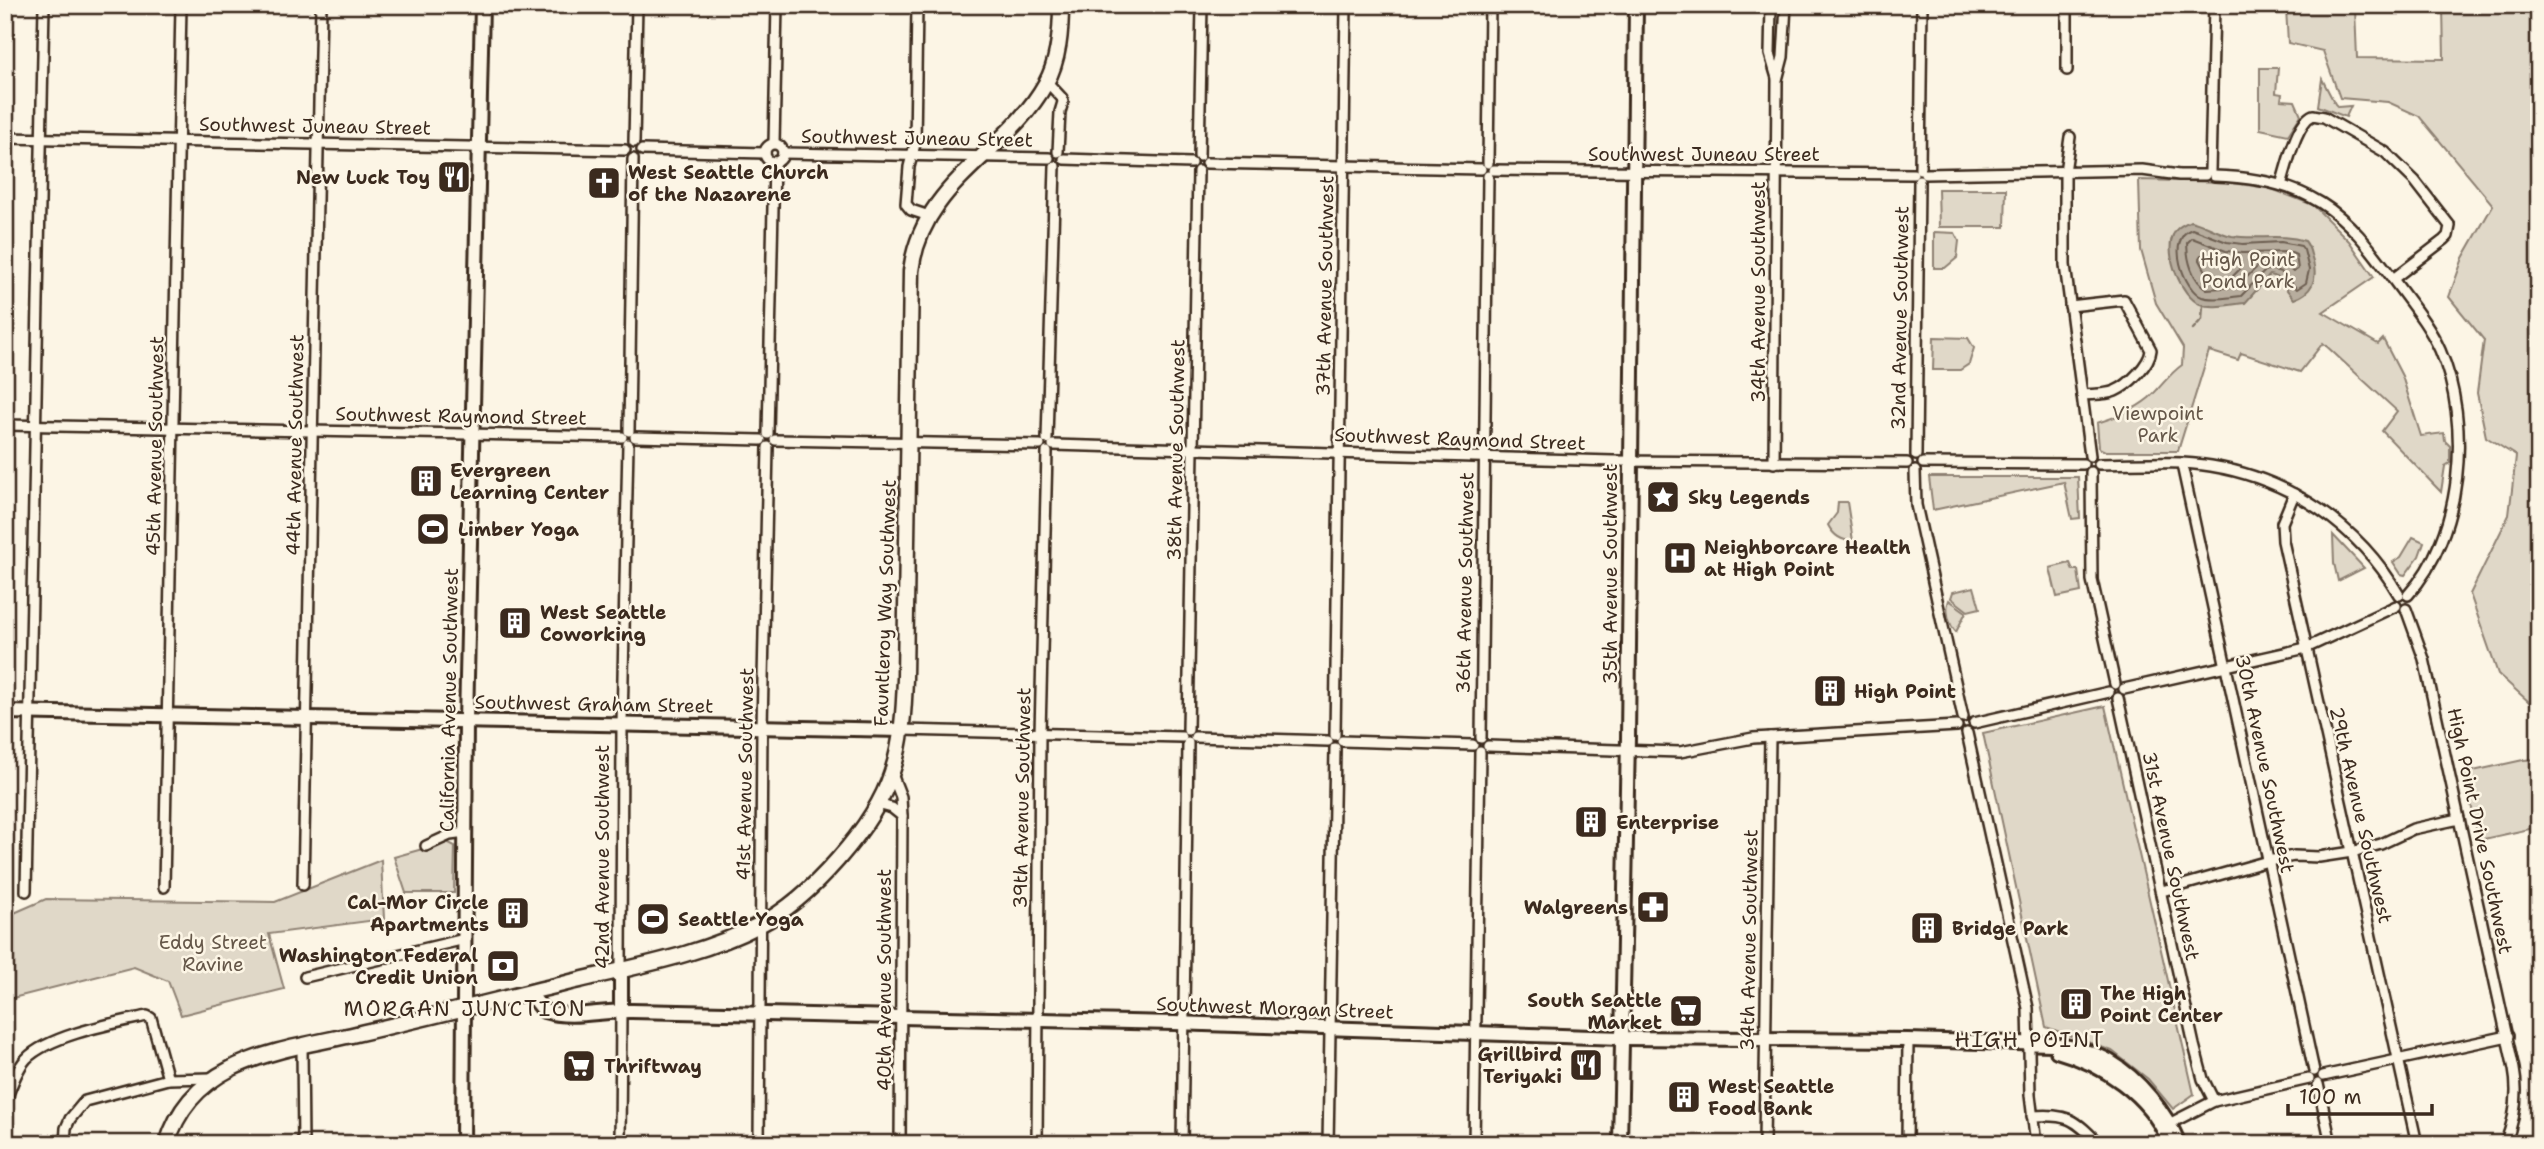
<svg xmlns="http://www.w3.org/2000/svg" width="2544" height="1149" font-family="'Shantell Sans',sans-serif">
<rect width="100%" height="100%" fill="#fcf5e5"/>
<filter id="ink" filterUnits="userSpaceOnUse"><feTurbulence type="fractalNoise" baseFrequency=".0143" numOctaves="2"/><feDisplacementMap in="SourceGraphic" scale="14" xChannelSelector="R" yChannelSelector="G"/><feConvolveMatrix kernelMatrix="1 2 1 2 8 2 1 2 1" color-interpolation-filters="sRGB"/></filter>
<g filter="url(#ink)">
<g fill="#e0d8c8" stroke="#8e8173" stroke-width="2">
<polygon points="2443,5 2539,5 2539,711 2498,674 2470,594 2509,515 2516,456 2486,437 2477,393 2484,340 2449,297 2463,258 2493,205 2419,116 2388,102 2340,98 2323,51 2288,43 2286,8 2355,9 2357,58 2444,59"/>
<polygon points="2260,68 2278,68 2276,93 2282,94 2281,100 2295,101 2301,115 2288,135 2260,129"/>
<polygon points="2322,79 2335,104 2338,107 2351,106 2346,117 2318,106"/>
<path d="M2139,180l86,2 44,6 44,17 36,36 25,36 -51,35 55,32 5,-5 19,37 19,60 23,-3 1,8 5,5v17l-5,3 -4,26 -59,-61 15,-20 -74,-68 -23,29 -59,-19 -3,7 -29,-9 -31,100h-73l-6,-3 -2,-25c19,-6 36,-12 52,-25 12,-11 20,-24 33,-33l1,-17 -27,-45 -15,-53z"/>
<polygon points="1938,189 2006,189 2005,227 1939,227"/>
<polygon points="1934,232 1955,233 1959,241 1957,258 1945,268 1934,268"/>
<polygon points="1934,337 1968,338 1974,348 1969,364 1960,370 1933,370"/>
<polygon points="1929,477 2078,477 2080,518 2072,519 2064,482 1933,510"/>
<path d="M1838,502h9l6,39c-12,0 -20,-6 -25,-16l9,-12z"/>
<polygon points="2333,535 2364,568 2338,581 2334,563"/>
<polygon points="2413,537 2424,542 2419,556 2405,575 2401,574 2393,562 2401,557"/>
<polygon points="2070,563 2073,570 2078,570 2081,592 2057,597 2050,568"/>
<polygon points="1974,587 1980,608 1968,611 1951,598 1953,592"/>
<path d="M1949,600l17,12 -10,20c-7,-7 -11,-22 -7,-32z"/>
<polygon points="2105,706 2194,1094 2173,1109 2148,1079 2112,1051 2046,1027 1983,733"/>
<polygon points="2539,759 2539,827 2479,840 2464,773 2523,760"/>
<polygon points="447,842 455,846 454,893 406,893 394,857"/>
<polygon points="381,860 384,919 269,934 284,989 181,1015 168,981 134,967 5,1000 5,917 46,899 275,902"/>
</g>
<path fill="#b7ad9e" stroke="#85796b" stroke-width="2" d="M2190,221c15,3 27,12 42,15 25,4 49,-3 73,5 6,7 5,13 8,21 5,17 -1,31 -19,37l-17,-22 -7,-2 -25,28c-14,1 -32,6 -45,1 -19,-8 -36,-50 -27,-69 3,-8 10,-10 17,-14z"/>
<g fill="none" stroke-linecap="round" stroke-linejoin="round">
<g stroke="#6d5e51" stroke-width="2">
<path d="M2192,229l35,13 16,2 38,-2 20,4 3,4 5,20 -3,13 -9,6 -16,-17 -11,-3 -5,2 -24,25c-12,1 -27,5 -39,1 -18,-7 -37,-59 -10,-68z"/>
<path d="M2192,238l34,13 17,2 46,-1 7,3 2,14 -5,3c-26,-26 -36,-3 -56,15l-30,2c-15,-8 -20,-30 -20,-46z"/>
<polygon points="2201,255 2239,263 2241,268 2232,277 2210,279 2199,258"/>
</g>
<polyline stroke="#85796b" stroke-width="2.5" points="2193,329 2202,319 2203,305"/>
<defs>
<g id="street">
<polyline points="917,5 915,144 909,167 906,204 911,210 929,216"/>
<polyline points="1771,5 1770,54 1777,78"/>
<polyline points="2067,70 2067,5"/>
<polyline points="1047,82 1062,98 1063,102 1060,112 1058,152"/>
<polyline points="2070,137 2065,172 2065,265 2090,456"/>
<polyline points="5,138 625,150"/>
<polyline points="634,142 637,5"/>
<polyline points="774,143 777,5"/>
<circle cx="774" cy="153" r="9"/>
<polyline points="642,150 765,153"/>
<polyline points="783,153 1049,158"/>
<polyline points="1199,156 1202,5"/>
<polyline points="1064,159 1191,163"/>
<polyline points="1206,163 1481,169"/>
<polyline points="1488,163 1490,5"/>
<polyline points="1920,169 1922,5"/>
<polyline points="1494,170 1913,174"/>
<polyline points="2210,171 2214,5"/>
<polyline points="1925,174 2142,170 2179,175 2205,175"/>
<path d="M2214,176c38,1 75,7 107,27 29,18 49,45 69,72 17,24 38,48 50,75 32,73 23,185 -32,245"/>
<path d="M2281,185c6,-18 15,-63 32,-70l11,2 61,35 30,29 35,45 -2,10 -4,4 -51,39"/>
<path d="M2070,306l54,-6 27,50c-1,14 -22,35 -36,41 -9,4 -22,3 -33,4"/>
<polyline points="5,425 622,437"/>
<polyline points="629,431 633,159"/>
<polyline points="768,434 774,162"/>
<polyline points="635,437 761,440"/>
<polyline points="1047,439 1055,166"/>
<polyline points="775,440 1040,445"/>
<polyline points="1053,445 1613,461 1907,463"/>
<polyline points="1916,455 1919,181"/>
<polyline points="1774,463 1777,80 1783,57 1786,5"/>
<polyline points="1923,463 2083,464"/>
<path d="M2099,464c36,0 76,-4 112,2 79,13 148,60 188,129"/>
<polyline points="2182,465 2314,1071"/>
<polyline points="1915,471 1916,505 1963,717"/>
<polyline points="2091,472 2092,580 2115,684"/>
<polyline points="2294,494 2282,523 2283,541 2417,1144"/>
<path d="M2406,609l18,50 90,410c5,26 1,50 -9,75"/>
<polyline points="2124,689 2306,648 2396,606"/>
<polyline points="2118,698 2194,1045 2203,1079 2214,1101"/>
<polyline points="1974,723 2109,692"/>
<polyline points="902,730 1182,737"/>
<polyline points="1188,730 1198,171"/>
<polyline points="1967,733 2028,1008 2030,1095 2036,1144"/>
<polyline points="1335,735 1346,5"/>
<polyline points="1195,737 1328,741"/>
<polyline points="1481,738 1488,176"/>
<polyline points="1342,741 1473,745"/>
<polyline points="1488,746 1680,752 1753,738 1957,726"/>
<polyline points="892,774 901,797 902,816 900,1144"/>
<polyline points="877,804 892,808 902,816"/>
<polyline points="426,846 450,835 466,833"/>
<polyline points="303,885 321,5"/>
<polyline points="164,887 181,5"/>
<polyline points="26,891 44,5"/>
<polyline points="2162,891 2268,861 2294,856 2319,857 2352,852 2381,844 2413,829 2459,819"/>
<polyline points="621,970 622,724 628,444"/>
<polyline points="305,977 465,939"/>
<polyline points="302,1046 303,1144"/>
<polyline points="2323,1076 2508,1036"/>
<polyline points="2318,1084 2331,1144"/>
<path d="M5,1102c6,-14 11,-32 21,-43 23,-24 89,-36 121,-43l4,2 17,61"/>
<path d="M2032,1116c36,-2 42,2 67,28"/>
<polyline points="2165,1126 2214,1101 2309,1079"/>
<polyline points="65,1144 66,1128 70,1119 85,1101 168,1079 212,1078"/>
<polyline points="620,1144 621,1011"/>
<polyline points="759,1144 762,727 768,447"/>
<polyline points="1037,1144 1040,732 1047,452"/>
<polyline points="1182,1144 1188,743"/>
<polyline points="1328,1144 1335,748"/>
<polyline points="1474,1144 1480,752"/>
<polyline points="1764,1144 1770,737"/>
<polyline points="1907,1144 1908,1040"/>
</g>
<g id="secondary">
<polyline points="5,712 902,730"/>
<polyline points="621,970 621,1011"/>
<path d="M529,992l15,19c28,9 60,-1 88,0l542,12 448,15 286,2 144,4c20,3 40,7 57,17 30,18 57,51 70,83"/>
<path d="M2057,1051c46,13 91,43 111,88"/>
<polyline points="463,1144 466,722 482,5"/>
<polyline points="1620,1144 1628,738 1636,5"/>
</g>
<path id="primary" d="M167,1144c25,-86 114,-93 189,-110 71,-16 141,-34 211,-51 64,-16 133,-27 192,-58 50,-25 116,-99 133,-153 10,-30 12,-62 13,-94l6,-407c11,-90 96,-117 135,-188 13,-23 15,-52 15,-78"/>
</defs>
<use href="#street" stroke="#3b2a1e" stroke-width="14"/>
<use href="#secondary" stroke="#3b2a1e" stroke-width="18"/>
<use href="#primary" stroke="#3b2a1e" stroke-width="19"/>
<use href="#street" stroke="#fcf5e5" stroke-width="9"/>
<use href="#secondary" stroke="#fcf5e5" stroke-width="12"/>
<use href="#primary" stroke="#fcf5e5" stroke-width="14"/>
</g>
</g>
<defs>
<symbol id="restaurant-square" viewBox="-11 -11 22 22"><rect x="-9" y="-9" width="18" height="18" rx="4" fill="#3b2a1e" stroke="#fcf5e5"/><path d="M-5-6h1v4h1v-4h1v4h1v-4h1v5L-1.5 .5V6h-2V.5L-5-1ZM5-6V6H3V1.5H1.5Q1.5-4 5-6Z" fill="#fff"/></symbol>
<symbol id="church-square" viewBox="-11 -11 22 22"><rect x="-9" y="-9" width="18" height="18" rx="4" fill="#3b2a1e" stroke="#fcf5e5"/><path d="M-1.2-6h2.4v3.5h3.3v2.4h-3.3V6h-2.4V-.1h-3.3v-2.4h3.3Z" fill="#fff"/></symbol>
<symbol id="building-square" viewBox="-11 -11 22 22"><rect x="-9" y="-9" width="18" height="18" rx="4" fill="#3b2a1e" stroke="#fcf5e5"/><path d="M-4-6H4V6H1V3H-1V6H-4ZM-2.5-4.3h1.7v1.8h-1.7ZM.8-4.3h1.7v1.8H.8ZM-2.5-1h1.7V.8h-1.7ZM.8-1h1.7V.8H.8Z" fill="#fff"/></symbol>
<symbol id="sight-square" viewBox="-11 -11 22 22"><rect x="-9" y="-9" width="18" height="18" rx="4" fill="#3b2a1e" stroke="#fcf5e5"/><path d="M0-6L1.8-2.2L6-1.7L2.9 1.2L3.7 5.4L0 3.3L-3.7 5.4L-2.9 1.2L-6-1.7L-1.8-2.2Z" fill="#fff"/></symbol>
<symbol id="stadium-square" viewBox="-11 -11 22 22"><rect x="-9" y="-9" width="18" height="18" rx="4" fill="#3b2a1e" stroke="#fcf5e5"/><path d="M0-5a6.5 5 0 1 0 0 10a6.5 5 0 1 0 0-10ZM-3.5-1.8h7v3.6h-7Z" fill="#fff"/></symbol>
<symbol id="hospital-square" viewBox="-11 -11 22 22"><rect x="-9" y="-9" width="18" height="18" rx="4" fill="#3b2a1e" stroke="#fcf5e5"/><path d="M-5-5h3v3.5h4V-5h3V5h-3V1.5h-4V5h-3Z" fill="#fff"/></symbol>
<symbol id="pharmacy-square" viewBox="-11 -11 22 22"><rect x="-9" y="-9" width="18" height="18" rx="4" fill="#3b2a1e" stroke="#fcf5e5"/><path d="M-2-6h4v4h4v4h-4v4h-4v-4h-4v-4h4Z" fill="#fff"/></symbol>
<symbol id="bank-square" viewBox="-11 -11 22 22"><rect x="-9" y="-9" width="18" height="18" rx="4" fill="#3b2a1e" stroke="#fcf5e5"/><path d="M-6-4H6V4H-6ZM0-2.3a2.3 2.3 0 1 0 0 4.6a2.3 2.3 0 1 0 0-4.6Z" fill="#fff"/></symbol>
<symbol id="supermarket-square" viewBox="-11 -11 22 22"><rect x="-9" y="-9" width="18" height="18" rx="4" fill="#3b2a1e" stroke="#fcf5e5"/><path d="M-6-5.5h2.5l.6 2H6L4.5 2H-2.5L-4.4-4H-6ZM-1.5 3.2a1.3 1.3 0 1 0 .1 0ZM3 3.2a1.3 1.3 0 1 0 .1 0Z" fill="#fff"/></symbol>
</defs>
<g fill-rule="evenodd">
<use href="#restaurant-square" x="435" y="158" width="38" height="38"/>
<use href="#church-square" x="585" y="164" width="38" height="38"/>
<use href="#building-square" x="407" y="462" width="38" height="38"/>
<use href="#sight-square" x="1644" y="478" width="38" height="38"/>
<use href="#stadium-square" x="414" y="510" width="38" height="38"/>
<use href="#hospital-square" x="1661" y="539" width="38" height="38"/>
<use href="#building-square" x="496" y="604" width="38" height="38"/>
<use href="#building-square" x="1811" y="672" width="38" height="38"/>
<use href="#building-square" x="1572" y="803" width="38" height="38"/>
<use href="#pharmacy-square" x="1634" y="888" width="38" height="38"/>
<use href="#building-square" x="494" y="894" width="38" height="38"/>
<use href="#stadium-square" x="634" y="900" width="38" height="38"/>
<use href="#building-square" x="1908" y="909" width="38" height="38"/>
<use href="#bank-square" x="484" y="947" width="38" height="38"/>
<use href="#building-square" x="2057" y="985" width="38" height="38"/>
<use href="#supermarket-square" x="1667" y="992" width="38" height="38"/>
<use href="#restaurant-square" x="1567" y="1046" width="38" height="38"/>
<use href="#supermarket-square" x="560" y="1047" width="38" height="38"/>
<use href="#building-square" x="1665" y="1078" width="38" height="38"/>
</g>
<g text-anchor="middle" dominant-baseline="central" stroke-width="5" stroke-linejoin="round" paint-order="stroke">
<g font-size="19" fill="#3b2a1e" stroke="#fcf5e5">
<text transform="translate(315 126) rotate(1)">Southwest Juneau Street</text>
<text transform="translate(917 138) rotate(1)">Southwest Juneau Street</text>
<text x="1704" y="154">Southwest Juneau Street</text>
<text transform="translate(1325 286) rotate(-89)">37th Avenue Southwest</text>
<text transform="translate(1758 292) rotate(-90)">34th Avenue Southwest</text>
<text transform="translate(1900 318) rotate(-89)">32nd Avenue Southwest</text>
<text transform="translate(461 416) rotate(1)">Southwest Raymond Street</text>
<text transform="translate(1460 439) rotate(2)">Southwest Raymond Street</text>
<text transform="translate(295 445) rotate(-89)">44th Avenue Southwest</text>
<text transform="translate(155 446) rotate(-89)">45th Avenue Southwest</text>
<text transform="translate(1176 450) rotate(-89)">38th Avenue Southwest</text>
<text transform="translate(1610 574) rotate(-90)">35th Avenue Southwest</text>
<text transform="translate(1465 583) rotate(-89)">36th Avenue Southwest</text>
<text transform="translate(885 603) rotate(-88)">Fauntleroy Way Southwest</text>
<text transform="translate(449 700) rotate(-89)">California Avenue Southwest</text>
<text transform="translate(594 704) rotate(1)">Southwest Graham Street</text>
<text transform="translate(2265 764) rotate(78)">30th Avenue Southwest</text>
<text transform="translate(745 774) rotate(-89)">41st Avenue Southwest</text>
<text transform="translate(1022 798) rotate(-89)">39th Avenue Southwest</text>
<text transform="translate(2361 815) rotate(77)">29th Avenue Southwest</text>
<text transform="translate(2480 831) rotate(78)">High Point Drive Southwest</text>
<text transform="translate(2171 856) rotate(78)">31st Avenue Southwest</text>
<text transform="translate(602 857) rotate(-90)">42nd Avenue Southwest</text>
<text transform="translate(1749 940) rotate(-89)">34th Avenue Southwest</text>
<text transform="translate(884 980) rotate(-90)">40th Avenue Southwest</text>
<text transform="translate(1275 1008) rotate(2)">Southwest Morgan Street</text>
</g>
<g font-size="19" font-weight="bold" fill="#3b2a1e" stroke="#fcf5e5" text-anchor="start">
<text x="628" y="172">West Seattle Church<tspan x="628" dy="22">of the Nazarene</tspan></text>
<text x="430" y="177" text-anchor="end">New Luck Toy</text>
<text x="450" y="470">Evergreen<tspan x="450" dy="22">Learning Center</tspan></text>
<text x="1688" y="497">Sky Legends</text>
<text x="458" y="529">Limber Yoga</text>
<text x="1704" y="547">Neighborcare Health<tspan x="1704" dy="22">at High Point</tspan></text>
<text x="540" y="612">West Seattle<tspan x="540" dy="22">Coworking</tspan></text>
<text x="1854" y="691">High Point</text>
<text x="1616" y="822">Enterprise</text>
<text x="489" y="902" text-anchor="end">Cal-Mor Circle<tspan x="489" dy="22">Apartments</tspan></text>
<text x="1628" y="907" text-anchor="end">Walgreens</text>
<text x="678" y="919">Seattle Yoga</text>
<text x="1952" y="928">Bridge Park</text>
<text x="478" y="955" text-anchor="end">Washington Federal<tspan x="478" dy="22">Credit Union</tspan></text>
<text x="2100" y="993">The High<tspan x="2100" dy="22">Point Center</tspan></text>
<text x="1662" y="1000" text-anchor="end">South Seattle<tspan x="1662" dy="22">Market</tspan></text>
<text x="1562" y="1054" text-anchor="end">Grillbird<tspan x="1562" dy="22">Teriyaki</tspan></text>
<text x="604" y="1066">Thriftway</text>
<text x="1708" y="1086">West Seattle<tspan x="1708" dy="22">Food Bank</tspan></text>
</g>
<g font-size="19" fill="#645648" stroke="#fcf5e5">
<text x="2248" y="259">High Point<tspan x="2248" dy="22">Pond Park</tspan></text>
<text x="2158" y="413">Viewpoint<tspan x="2158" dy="22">Park</tspan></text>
<text x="213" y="942">Eddy Street<tspan x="213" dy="22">Ravine</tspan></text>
</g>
<g font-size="21" letter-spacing="2" fill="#3b2a1e" stroke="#fcf5e5">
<text x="465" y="1009">MORGAN JUNCTION</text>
<text x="2030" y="1040">HIGH POINT</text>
</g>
</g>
<rect width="2544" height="1149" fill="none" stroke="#fcf5e5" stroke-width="28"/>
<rect x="14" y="14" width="2516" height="1121" fill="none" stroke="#3b2a1e" stroke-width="2.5" filter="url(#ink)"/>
<path d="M2288 1104v10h144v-10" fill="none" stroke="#3b2a1e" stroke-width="3.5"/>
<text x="2299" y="1104" font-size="21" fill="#3b2a1e" stroke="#fcf5e5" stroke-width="5" paint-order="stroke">100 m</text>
</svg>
